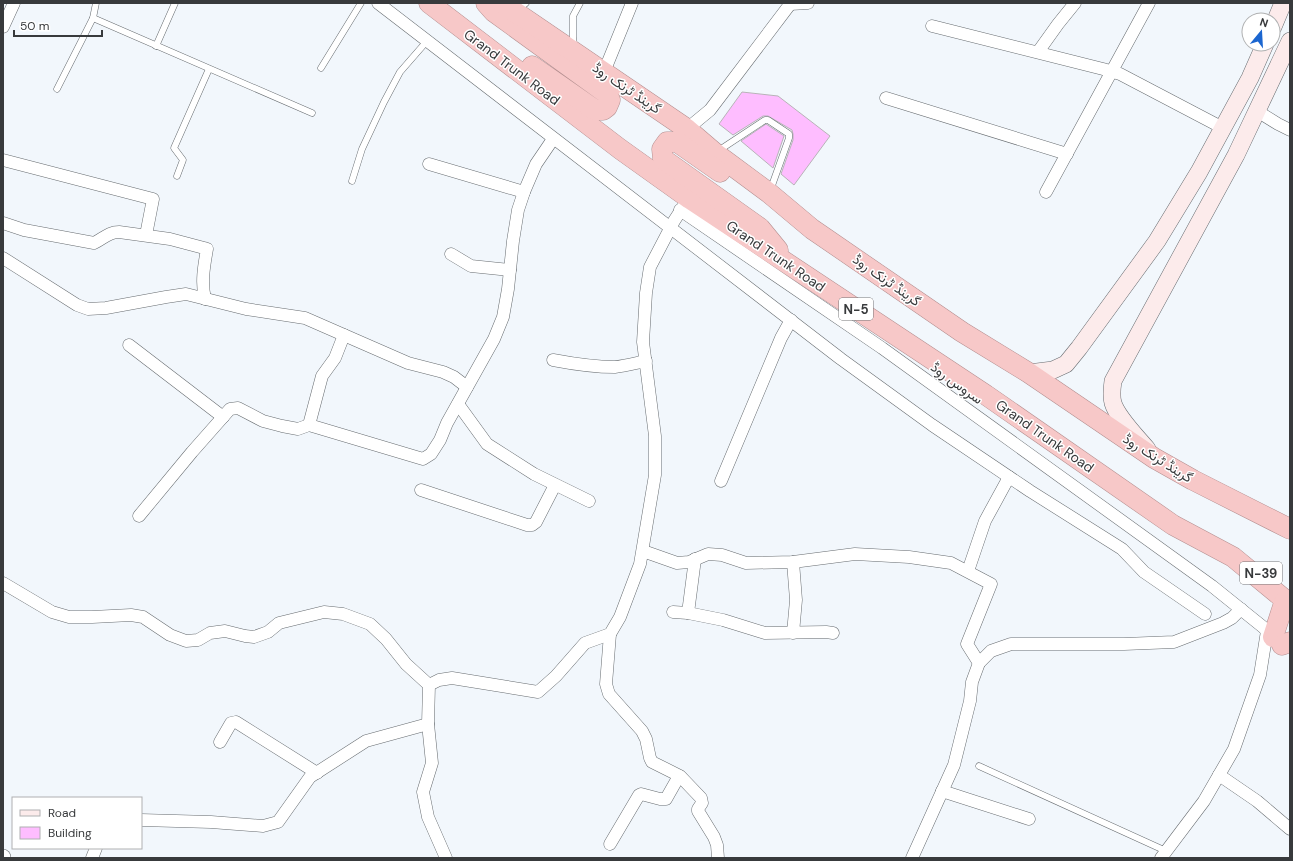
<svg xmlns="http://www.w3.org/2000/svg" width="1293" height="861" font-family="'DM Sans',Vazirmatn,sans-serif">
<rect width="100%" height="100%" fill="#f2f7fc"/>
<g fill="#febdff" stroke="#b8b3b8">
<polygon points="742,92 778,96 830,136 794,185 781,174 793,140 793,134 792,130 768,116 763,116 733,135 719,124"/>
<polygon points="766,124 784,136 773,168 741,141"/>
</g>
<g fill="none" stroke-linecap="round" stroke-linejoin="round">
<defs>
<g id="service">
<polyline points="516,6 525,4 526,3"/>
<polyline points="93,18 312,113"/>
<polyline points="156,46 175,3"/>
<polyline points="574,46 573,37 573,16 580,3"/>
<polyline points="321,68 361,3"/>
<polyline points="57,89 93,18 96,3"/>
<polyline points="718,151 765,120 768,120 789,134 789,138 770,191"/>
<polyline points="177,176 183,160 174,148 209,69"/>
<polyline points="352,181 362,149 384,102 400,72 427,41"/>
<polyline points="979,766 1166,851"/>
</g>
<g id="minor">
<polyline points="378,3 841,359 932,425 1030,491 1122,549 1144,572 1205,614"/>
<polyline points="790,4 808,3"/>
<polyline points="932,26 1103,69 1120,74 1223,128"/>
<polyline points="3,27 14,3"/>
<polyline points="1038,52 1058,24 1075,3"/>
<polyline points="604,72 632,3"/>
<polyline points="886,98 1067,154"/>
<polyline points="1257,111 1278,124 1290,130"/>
<polyline points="687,129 710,110 791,3"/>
<polyline points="3,160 153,199 146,235"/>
<polyline points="429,164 524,192"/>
<polyline points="1046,192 1149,3"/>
<polyline points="680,210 882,348 1212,586 1263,627 1277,640"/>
<path d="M3,223l21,7 70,13c9,-4 14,-11 25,-11l51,7 34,9 3,1c-3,17 -6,33 -2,50"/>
<polyline points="451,254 471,266 510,270"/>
<polyline points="3,258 77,305 88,309 106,308 166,297 186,294 246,309 305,318 408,363 443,372 454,377 467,387"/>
<polyline points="129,345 223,417"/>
<path d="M553,360c21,4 41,7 62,7 10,-1 21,-4 31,-6"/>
<polyline points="458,404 487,444 534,474 589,501"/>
<polyline points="309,425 322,376 335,358 344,335"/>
<polyline points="721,481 781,338 791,320"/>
<polyline points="421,490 527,525 532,525 536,522 555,485"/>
<polyline points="139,516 192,452 230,409 238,408 263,421 282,426 298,429 309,425 423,459 431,454 440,440 447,423 494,339 503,317 508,289 513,241 518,210 524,192 536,164 553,139"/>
<polyline points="643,551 677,563 689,562 708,554 722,555 746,563 793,562 855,554 909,557 951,563 991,584 967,644 979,663"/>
<polyline points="793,562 796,600 793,633"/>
<polyline points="968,571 985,521 1009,477"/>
<polyline points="3,583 52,612 69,617 92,617 131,615 143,617 170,635 186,641 198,640 210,633 225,631 245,636 254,637 268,632 279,623 324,612 343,614 370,624 386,639 406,664 429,685 428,724 432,763 423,792 428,817 446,858"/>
<polyline points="673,612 688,613 723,620 765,633 826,632 833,633"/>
<polyline points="688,613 695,559"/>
<polyline points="610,634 606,684 609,694 642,731 646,739 650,758 652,762 680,776 701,798 702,803 698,809 698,811 714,837 717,845 718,858"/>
<polyline points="429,685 439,680 452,678 538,692 556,676 585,643 610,634 620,617 640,564 655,475 655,436 643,342 646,293 650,267 674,221 685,204"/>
<polyline points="220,742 231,723 236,722 317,773"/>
<polyline points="1219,775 1257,801 1290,829"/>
<polyline points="942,791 1029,819"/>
<polyline points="141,820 211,822 263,826 278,822 310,777 366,741 428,724"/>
<polyline points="610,844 639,795 641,794 660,799 666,799 679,776"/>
<polyline points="92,858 96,848"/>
<polyline points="912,858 954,765 970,701 972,682 979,663 991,651 1011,644 1124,644 1174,642 1223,623 1232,618 1241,609"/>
<polyline points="1161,858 1204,801 1234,749 1260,675 1267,631"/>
</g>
<polyline id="tertiary" points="3,857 3,858"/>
<g id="secondary">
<polyline points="1273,27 1283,3"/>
<polyline points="1029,373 1053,370 1066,364 1079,348 1157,241 1199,172 1250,78 1265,44"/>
<path d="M1147,449c-10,-12 -30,-32 -34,-46 -2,-7 -1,-15 0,-22l123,-226 54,-114"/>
</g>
<g id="trunk">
<polyline points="429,3 620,149 690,199 986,395 1173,525 1233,557 1290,604"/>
<polyline points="486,3 494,12 607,94 610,100 607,107 603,110 595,110 532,66"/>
<polyline points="502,3 687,129 715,153 769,193 812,229 962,332 1029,373 1154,458 1193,480 1290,529"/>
<polyline points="720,172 677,142 667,142 662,149 663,159 760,228 778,250"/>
<polyline points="1273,637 1285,600"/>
<polyline points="1282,645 1290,642"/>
</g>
</defs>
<use href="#service" stroke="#676c70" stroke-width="7"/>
<use href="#minor" stroke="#676c70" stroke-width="13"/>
<use href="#tertiary" stroke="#676c70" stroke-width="16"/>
<use href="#secondary" stroke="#676c70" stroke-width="18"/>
<use href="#trunk" stroke="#b38e8f" stroke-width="21"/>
<use href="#service" stroke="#fff" stroke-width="6"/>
<use href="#minor" stroke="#fff" stroke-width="12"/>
<use href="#tertiary" stroke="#fff" stroke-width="15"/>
<use href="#secondary" stroke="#fcebeb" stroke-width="17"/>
<use href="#trunk" stroke="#f7c8c8" stroke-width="20"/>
</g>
<g text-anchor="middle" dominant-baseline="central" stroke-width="3" stroke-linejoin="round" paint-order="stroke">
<g fill="#fff" stroke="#747576" stroke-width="1">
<rect x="839" y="298" width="34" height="22" rx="3"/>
<rect x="1240" y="562" width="42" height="22" rx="3"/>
</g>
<g font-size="13" font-weight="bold" fill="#383a3c">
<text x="856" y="309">N-5</text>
<text x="1261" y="573">N-39</text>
</g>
<g font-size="14" fill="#383a3c" stroke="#fff">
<text transform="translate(512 67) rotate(37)">Grand Trunk Road</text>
<text transform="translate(627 88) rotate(34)">گرینڈ ٹرنک روڈ</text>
<text transform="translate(776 256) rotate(34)">Grand Trunk Road</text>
<text transform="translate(887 280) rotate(35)">گرینڈ ٹرنک روڈ</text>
<text transform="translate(957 383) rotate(36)">سروس روڈ</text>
<text transform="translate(1045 436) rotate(35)">Grand Trunk Road</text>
<text transform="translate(1158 458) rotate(32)">گرینڈ ٹرنک روڈ</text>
</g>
</g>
<rect width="1293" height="861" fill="none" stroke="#383a3c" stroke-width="8"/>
<rect x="12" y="797" width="130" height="52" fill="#ffffff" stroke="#afb0b1"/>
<rect x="20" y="810" width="20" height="6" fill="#fcebeb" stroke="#afb0b1"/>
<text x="48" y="817" font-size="12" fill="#383a3c">Road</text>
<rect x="20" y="827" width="20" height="12" fill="#febdff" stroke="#afb0b1"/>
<text x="48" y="837" font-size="12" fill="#383a3c">Building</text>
<g transform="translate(1261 32) rotate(18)"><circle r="19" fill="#ffffff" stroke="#afb0b1"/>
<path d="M0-3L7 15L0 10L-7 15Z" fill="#1b66d0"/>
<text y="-6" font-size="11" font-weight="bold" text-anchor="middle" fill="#383a3c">N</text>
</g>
<path d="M14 30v6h88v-6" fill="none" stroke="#383a3c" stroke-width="2"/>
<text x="20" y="30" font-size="12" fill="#383a3c" stroke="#ffffff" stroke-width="3" paint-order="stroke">50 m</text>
</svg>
